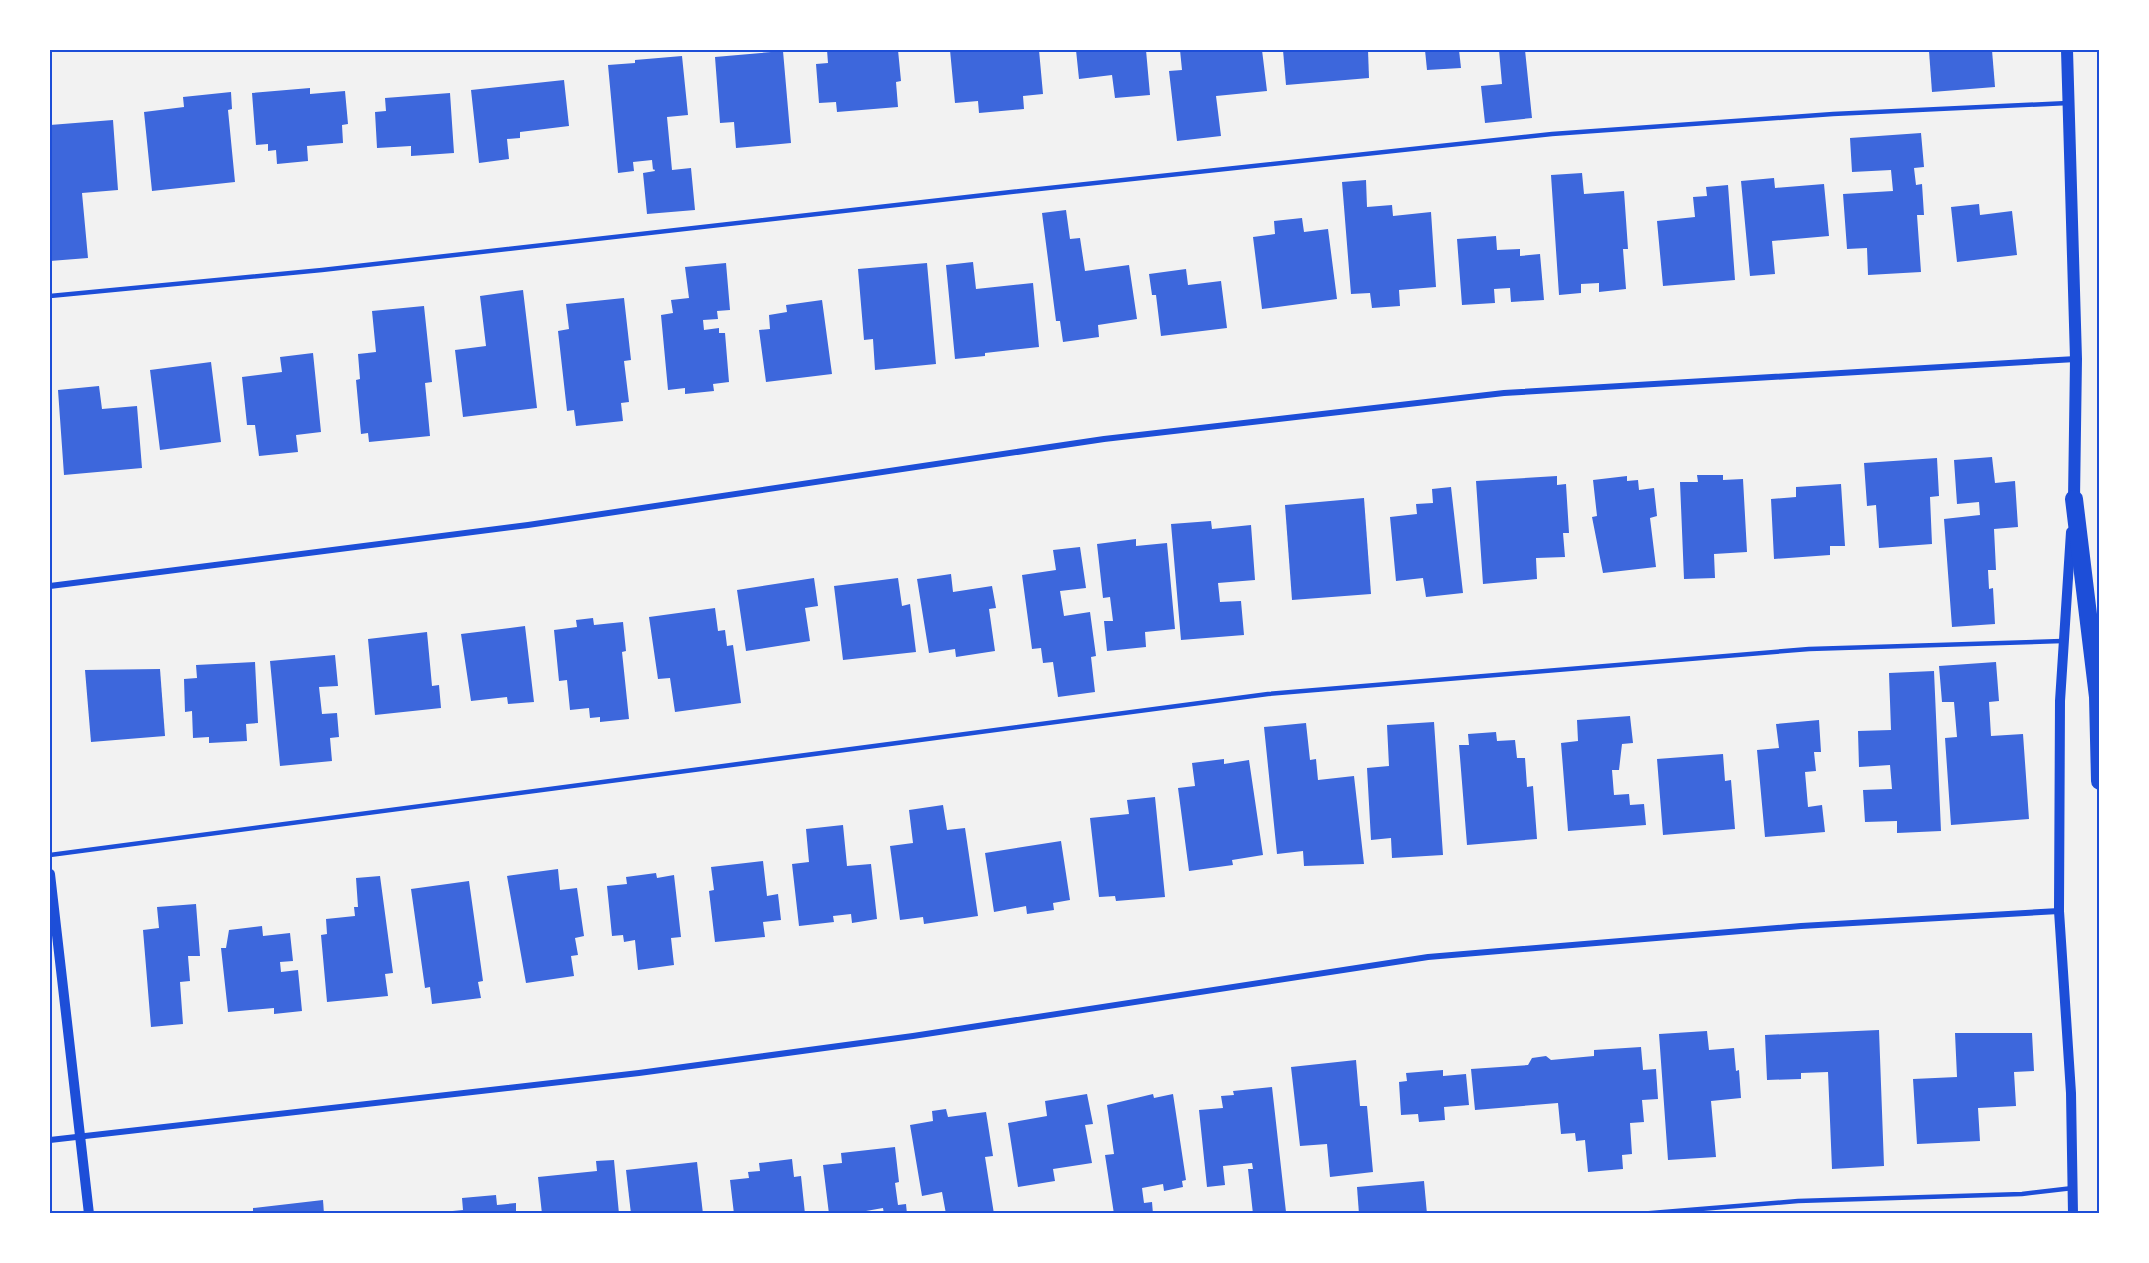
<svg xmlns="http://www.w3.org/2000/svg" width="2149" height="1263" font-family="Helvetica,sans-serif">
<rect width="100%" height="100%" fill="#f2f2f2"/>
<g fill="#3d67dc">
<polygon points="827,50 898,50 901,81 896,82 898,107 837,112 836,102 819,103 816,64 828,63"/>
<polygon points="950,50 1039,50 1043,94 1023,96 1024,109 979,113 978,101 955,103"/>
<polygon points="1076,50 1146,50 1150,95 1115,98 1112,75 1079,79"/>
<polygon points="1180,50 1262,50 1267,91 1216,96 1221,136 1177,141 1169,71 1182,70"/>
<polygon points="1283,50 1368,50 1369,78 1286,85"/>
<polygon points="1425,50 1459,50 1461,68 1427,70"/>
<polygon points="1499,50 1525,50 1532,118 1485,123 1481,86 1502,84"/>
<polygon points="1951,50 1992,50 1995,87 1932,92 1929,51"/>
<polygon points="783,51 791,143 736,148 734,122 720,123 715,57"/>
<polygon points="682,56 688,115 667,117 672,170 691,168 695,210 647,214 643,173 655,171 654,169 653,170 652,160 633,162 634,171 618,173 608,65 635,63 635,60"/>
<polygon points="564,80 569,126 520,132 520,138 507,139 509,159 479,163 471,90"/>
<polygon points="310,88 310,94 345,91 348,124 342,125 343,143 307,146 308,161 277,164 276,150 268,151 268,144 256,145 252,93"/>
<polygon points="231,92 232,109 228,110 235,182 152,191 144,112 184,107 183,97"/>
<polygon points="450,93 454,153 411,156 411,146 377,148 375,112 386,111 385,98"/>
<polygon points="113,120 118,190 82,193 88,258 50,261 50,125"/>
<polygon points="1921,133 1924,167 1914,168 1916,185 1922,184 1924,215 1917,215 1921,272 1868,275 1867,248 1847,249 1843,194 1893,191 1891,170 1852,172 1850,138"/>
<polygon points="1582,173 1584,194 1624,191 1628,249 1623,249 1626,289 1599,292 1599,283 1581,284 1581,293 1559,295 1551,175"/>
<polygon points="1774,178 1775,188 1824,184 1829,236 1772,241 1775,274 1750,276 1741,181"/>
<polygon points="1366,180 1367,207 1392,205 1393,216 1431,212 1436,287 1399,290 1400,306 1372,308 1370,293 1351,294 1342,182"/>
<polygon points="1728,185 1735,280 1663,286 1657,221 1695,217 1693,197 1707,196 1706,187"/>
<polygon points="1979,204 1980,215 2012,211 2017,255 1957,262 1951,207"/>
<polygon points="1066,210 1070,239 1080,238 1085,271 1129,265 1137,319 1098,325 1099,337 1063,342 1060,321 1056,321 1042,213"/>
<polygon points="1302,218 1304,232 1328,229 1337,299 1262,309 1253,237 1275,234 1274,221"/>
<polygon points="1496,236 1497,250 1520,249 1520,256 1540,254 1544,300 1511,302 1510,288 1494,289 1495,303 1462,305 1457,239"/>
<polygon points="973,262 976,289 1033,283 1039,347 985,353 985,356 955,359 946,265"/>
<polygon points="726,263 730,310 717,311 718,319 703,320 704,330 719,328 719,333 725,333 729,382 713,384 714,391 685,394 685,388 668,390 661,315 673,313 671,300 689,298 685,267"/>
<polygon points="927,263 936,364 875,370 873,339 864,340 858,269"/>
<polygon points="1186,269 1188,285 1221,281 1227,328 1161,336 1156,295 1152,295 1149,274"/>
<polygon points="523,290 537,408 463,417 455,350 486,346 480,296"/>
<polygon points="624,298 631,360 624,361 629,402 621,403 623,421 576,426 574,410 567,411 558,331 569,329 566,304"/>
<polygon points="822,300 832,374 766,382 759,330 770,329 769,315 787,312 786,305"/>
<polygon points="424,306 432,382 425,383 430,436 369,442 368,433 361,434 356,380 360,379 358,354 376,352 372,311"/>
<polygon points="313,353 321,432 296,435 298,452 259,456 255,425 247,425 242,377 282,372 280,357"/>
<polygon points="211,362 221,442 160,450 150,370"/>
<polygon points="99,386 102,409 137,406 142,468 64,475 58,390"/>
<polygon points="1992,457 1995,483 2015,481 2018,527 1994,529 1996,570 1988,570 1989,589 1993,588 1995,624 1952,627 1944,519 1980,515 1979,502 1957,504 1954,460"/>
<polygon points="1937,458 1939,496 1930,497 1932,544 1879,548 1876,505 1867,506 1864,463"/>
<polygon points="1697,475 1723,475 1723,480 1743,479 1747,552 1714,554 1715,578 1684,579 1680,482 1698,482"/>
<polygon points="1557,476 1557,485 1566,484 1569,533 1563,533 1565,557 1536,558 1537,579 1483,584 1476,481"/>
<polygon points="1627,476 1627,481 1638,480 1639,490 1654,488 1657,516 1650,518 1656,567 1603,573 1592,517 1597,516 1593,480"/>
<polygon points="1841,484 1845,546 1830,546 1830,555 1774,559 1771,499 1796,497 1796,487"/>
<polygon points="1451,487 1463,593 1426,597 1423,578 1396,581 1390,517 1417,514 1416,504 1433,503 1432,489"/>
<polygon points="1364,498 1371,594 1292,600 1285,505"/>
<polygon points="1211,521 1212,529 1251,525 1255,580 1218,583 1220,602 1241,601 1244,635 1181,640 1171,524"/>
<polygon points="1136,539 1136,546 1167,543 1175,629 1145,632 1146,647 1107,651 1104,621 1113,621 1110,597 1103,598 1097,544"/>
<polygon points="1080,547 1086,588 1060,591 1064,616 1090,612 1096,656 1091,657 1095,692 1058,697 1053,662 1043,663 1041,648 1032,649 1022,575 1056,570 1053,550"/>
<polygon points="951,574 953,592 992,586 996,608 989,609 995,651 956,657 955,649 929,653 917,579"/>
<polygon points="814,578 818,606 805,608 810,641 746,651 737,590"/>
<polygon points="898,578 902,606 910,604 916,652 843,660 834,586"/>
<polygon points="715,608 718,631 725,630 727,646 733,645 741,703 675,712 670,678 658,679 649,617"/>
<polygon points="593,618 594,625 623,622 626,651 622,652 629,719 600,722 600,717 590,718 589,708 570,710 567,680 559,681 554,630 577,627 576,620"/>
<polygon points="525,626 534,702 508,704 507,697 471,701 461,634"/>
<polygon points="427,632 432,686 439,685 441,708 375,715 368,639"/>
<polygon points="335,655 338,686 319,687 322,714 337,713 339,737 330,738 332,761 280,766 270,661"/>
<polygon points="255,662 258,723 246,724 247,741 209,743 209,737 193,738 192,711 185,712 184,679 197,678 196,665"/>
<polygon points="1996,662 1999,701 1989,702 1991,736 2023,734 2029,819 1951,825 1945,738 1957,737 1954,702 1942,702 1939,666"/>
<polygon points="160,669 165,736 91,742 85,670"/>
<polygon points="1934,671 1941,831 1897,833 1897,821 1865,822 1863,790 1892,789 1890,765 1859,767 1858,731 1891,730 1889,673"/>
<polygon points="1630,716 1633,743 1622,744 1619,770 1612,770 1614,795 1629,794 1630,805 1644,804 1646,825 1568,831 1561,743 1578,741 1577,720"/>
<polygon points="1819,720 1821,752 1814,752 1816,771 1805,772 1808,807 1822,805 1825,832 1765,837 1757,750 1779,748 1776,724"/>
<polygon points="1434,722 1443,855 1392,858 1391,838 1371,840 1367,768 1389,766 1387,725"/>
<polygon points="1306,723 1310,760 1316,759 1318,780 1354,776 1364,864 1304,866 1303,851 1277,854 1264,727"/>
<polygon points="1496,732 1497,741 1515,740 1517,758 1525,758 1527,787 1533,786 1537,839 1467,845 1459,745 1469,745 1468,734"/>
<polygon points="1723,754 1725,781 1731,780 1735,829 1663,835 1657,759"/>
<polygon points="1224,759 1224,764 1249,760 1263,855 1232,860 1233,865 1189,871 1178,788 1195,786 1192,763"/>
<polygon points="1155,797 1165,897 1116,901 1115,896 1099,897 1090,818 1129,814 1127,800"/>
<polygon points="943,805 947,830 965,828 978,916 924,924 923,917 900,920 890,846 913,843 909,810"/>
<polygon points="843,825 847,866 871,864 877,919 852,923 851,914 833,916 834,922 799,926 792,864 809,862 806,829"/>
<polygon points="1061,841 1070,900 1053,903 1054,910 1027,914 1026,906 994,912 985,853"/>
<polygon points="763,861 767,896 778,894 781,920 763,922 765,937 715,942 709,891 714,890 711,867"/>
<polygon points="558,869 560,890 577,888 584,936 575,938 578,955 571,956 574,976 526,983 507,876"/>
<polygon points="656,873 657,878 674,875 681,937 671,938 674,965 638,970 635,940 624,942 623,935 612,936 607,886 627,884 626,877"/>
<polygon points="380,876 393,973 385,974 388,996 327,1002 321,935 327,934 326,919 355,916 354,907 358,907 356,878"/>
<polygon points="469,881 483,981 478,982 481,998 432,1004 430,987 425,988 411,889"/>
<polygon points="196,904 200,956 188,956 190,981 180,982 183,1024 151,1027 143,930 159,928 157,907"/>
<polygon points="262,926 263,936 290,933 293,961 280,962 281,972 298,970 302,1011 274,1014 274,1008 228,1012 221,948 226,948 229,930"/>
<polygon points="1879,1030 1884,1166 1832,1169 1828,1072 1801,1073 1801,1079 1767,1080 1765,1035"/>
<polygon points="1707,1031 1709,1050 1734,1048 1736,1071 1739,1070 1741,1098 1711,1101 1716,1157 1668,1160 1659,1034"/>
<polygon points="1955,1033 2032,1033 2034,1071 2014,1072 2016,1106 1978,1108 1980,1141 1917,1144 1913,1079 1957,1077"/>
<polygon points="1641,1047 1643,1070 1656,1069 1658,1099 1642,1100 1644,1122 1630,1123 1632,1154 1622,1155 1623,1169 1588,1172 1585,1140 1576,1141 1575,1133 1561,1134 1558,1103 1475,1110 1471,1069 1528,1065 1532,1058 1546,1056 1551,1060 1594,1056 1594,1050"/>
<polygon points="1356,1060 1360,1106 1367,1106 1373,1172 1330,1177 1327,1144 1300,1146 1291,1067"/>
<polygon points="1443,1070 1443,1076 1466,1074 1469,1105 1444,1107 1445,1120 1419,1122 1418,1114 1401,1115 1399,1082 1407,1081 1406,1073"/>
<polygon points="1272,1087 1286,1212 1253,1214 1248,1169 1253,1169 1252,1163 1223,1166 1225,1185 1207,1187 1199,1110 1223,1108 1221,1096 1234,1095 1233,1091"/>
<polygon points="1087,1094 1093,1124 1085,1125 1092,1163 1053,1169 1055,1181 1018,1187 1008,1123 1047,1116 1045,1101"/>
<polygon points="1153,1094 1154,1098 1173,1094 1186,1180 1182,1181 1183,1187 1164,1191 1163,1184 1142,1188 1144,1203 1152,1202 1153,1214 1114,1214 1105,1155 1114,1154 1107,1105"/>
<polygon points="946,1109 948,1117 986,1112 993,1156 985,1157 994,1214 946,1214 942,1192 922,1196 910,1125 933,1121 932,1111"/>
<polygon points="895,1147 899,1182 895,1183 898,1205 906,1204 907,1214 884,1214 883,1208 849,1214 829,1214 823,1165 842,1163 841,1153"/>
<polygon points="792,1159 794,1177 801,1176 805,1214 734,1214 730,1180 749,1178 748,1172 760,1171 759,1163"/>
<polygon points="614,1160 619,1214 542,1214 538,1177 597,1171 596,1161"/>
<polygon points="697,1162 703,1214 631,1214 626,1170"/>
<polygon points="1424,1181 1427,1214 1359,1214 1357,1187"/>
<polygon points="496,1195 497,1205 516,1203 516,1214 442,1214 442,1212 463,1210 462,1198"/>
<polygon points="323,1200 324,1214 253,1214 253,1208"/>
</g>
<g fill="none" stroke-linecap="round" stroke-linejoin="round">
<g stroke="#1d4ed8" stroke-width="4.5">
<polyline points="50,296 322,270 1011,192 1552,134 1833,114 2068,103"/>
<polyline points="50,855 1268,694 1809,649 2062,641"/>
<polyline points="1639,1214 1798,1201 2022,1194 2073,1188"/>
</g>
<g stroke="#1d4ed8" stroke-width="6">
<polyline points="50,586 528,525 1104,439 1504,393 2076,359"/>
<polyline points="50,1140 639,1073 913,1036 1428,957 1801,926 2059,911"/>
</g>
<g stroke="#1d4ed8" stroke-width="10">
<polyline points="2071,532 2060,701 2059,911 2071,1093 2073,1214"/>
<polyline points="50,874 89,1214"/>
</g>
<polyline stroke="#1d4ed8" stroke-width="12" points="2067,50 2076,359 2074,499"/>
<polyline stroke="#1d4ed8" stroke-width="18" points="2074,499 2098,697 2100,781"/>
</g>
<rect width="2149" height="1263" fill="none" stroke="#ffffff" stroke-width="102"/>
<rect x="51" y="51" width="2047" height="1161" fill="none" stroke="#1d4ed8" stroke-width="2"/>
</svg>
